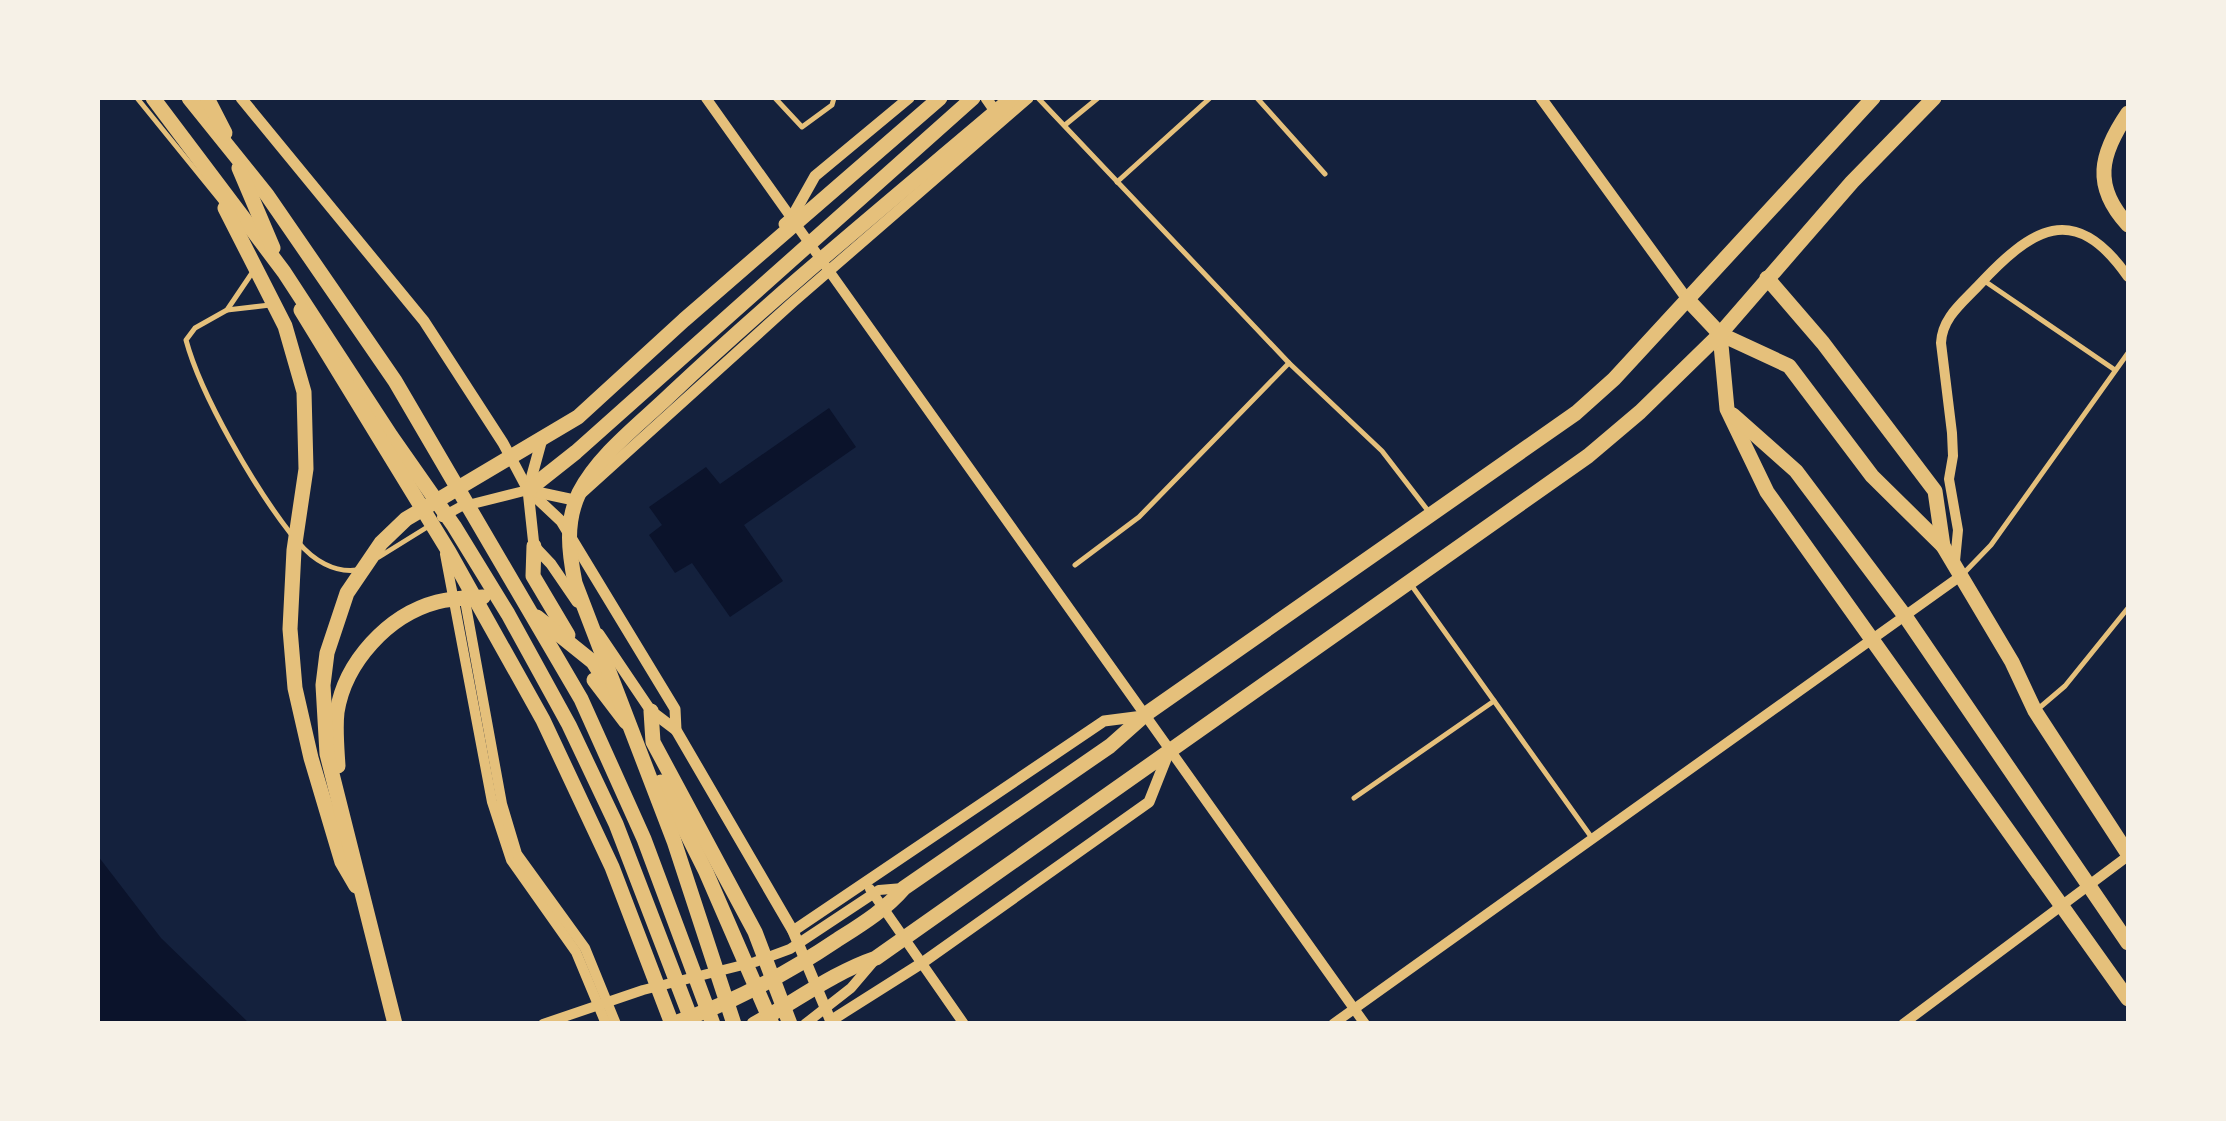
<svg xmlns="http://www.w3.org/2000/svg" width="2226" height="1121" font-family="Literata,serif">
<rect width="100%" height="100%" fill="#14213d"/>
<g fill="#0b132b">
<polygon points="829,408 856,447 744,525 783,581 730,617 692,563 675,573 649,535 662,525 649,507 706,467 720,484"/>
<polygon points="98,856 161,938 249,1023 98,1023"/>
</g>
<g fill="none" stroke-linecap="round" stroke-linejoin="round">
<g stroke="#e5c07b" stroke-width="5">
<polyline points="137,98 223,204"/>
<polyline points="775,98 802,127 832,105 834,98"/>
<polyline points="1038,98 1289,363 1382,451 1429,512"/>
<polyline points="1257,98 1325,174"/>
<polyline points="1065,125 1098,98"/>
<polyline points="1117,182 1210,98"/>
<path d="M252,273l-25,37 -32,18 -9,12c15,56 69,148 105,194"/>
<polyline points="1986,282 2115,370"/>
<polyline points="227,310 270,305"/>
<path d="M298,542c15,18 36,31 59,28"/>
<polyline points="379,557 429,526"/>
<polyline points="1075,565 1139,517 1289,363"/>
<polyline points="1963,574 1991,545 2128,353"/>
<polyline points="1412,586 1592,838"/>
<polyline points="2038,709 2065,686 2128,608"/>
<polyline points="1354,798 1494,701"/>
</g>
<g stroke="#e5c07b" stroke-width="10">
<polyline points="706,98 1365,1024"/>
<polyline points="442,517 460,507 528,490"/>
<polyline points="445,554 492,802 511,860 576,952 606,1024"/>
<path d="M1955,561l3,-31 -9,-51 4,-23 -1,-23 -11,-90c1,-25 21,-40 37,-57 53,-57 96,-87 150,-9"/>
<polyline points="464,595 502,804 517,854 585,948 616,1024"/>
<polyline points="870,889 964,1024"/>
<polyline points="543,1024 643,990 755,962 790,949 879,890 903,888"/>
<polyline points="805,1024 851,988 874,961"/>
<polyline points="1333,1024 1962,575"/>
<polyline points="1903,1024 2128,856"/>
</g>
<g stroke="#e5c07b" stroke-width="11">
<polyline points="241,98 424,321 503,443 528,490 561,521 675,709 676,730 793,931 832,1024"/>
<polyline points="986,98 1000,118"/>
<polyline points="1541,98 1687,299"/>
<polyline points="784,224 792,217 815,176 909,98"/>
<polyline points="542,439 528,490 534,546 551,564 577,602"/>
<polyline points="532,491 574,500 793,302 1028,98"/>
<polyline points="599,634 651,711 676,730"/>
<polyline points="793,931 1104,721 1143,716"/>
<polyline points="832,1020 922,963 1149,802 1168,754"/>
</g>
<g stroke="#e5c07b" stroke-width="15">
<path d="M2128,113c-28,41 -36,73 0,112"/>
<polyline points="1767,278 1823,343 1935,491 1943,546"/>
<polyline points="1687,299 1720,334 1789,366 1872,476 1943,546 2012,662 2035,711 2128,854"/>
<polyline points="1720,334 1727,409 1767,492 2128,999"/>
<polyline points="1733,415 1796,471 1905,616 2128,943"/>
<path d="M672,1024c60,-21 113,-49 165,-84 25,-16 48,-30 67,-52l206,-142 36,-32 430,-301 38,-34 259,-281"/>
<path d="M754,1024c41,-22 78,-51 122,-66l712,-502 52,-44 80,-78 132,-152 82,-84"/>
</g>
<g stroke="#e5c07b" stroke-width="15">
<polyline points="153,98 284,272 391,436 454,526 508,614 569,725 616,824 693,1024"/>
<polyline points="189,98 267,195 395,381 581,699 644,839 713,1024"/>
<polyline points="207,98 225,133"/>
<polyline points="239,168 273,248"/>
<polyline points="225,208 285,326 304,392 306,469 294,550 290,629 295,688 311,758 342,862 356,886"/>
<polyline points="301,310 449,552 543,720 612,867 672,1024"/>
<polyline points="528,490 576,452 973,98"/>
<polyline points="534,546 533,576 568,635"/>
<polyline points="537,617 593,662 609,687"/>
<polyline points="594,680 626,722"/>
<polyline points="651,711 653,742 755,932 790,1024"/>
<path d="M338,766c-1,-17 -3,-37 -1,-54 8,-50 51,-97 100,-110 15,-4 31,-4 46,-5"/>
<polyline points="661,782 706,872 772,1024"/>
<polyline points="395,1024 327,754 323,685 327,653 347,593 381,543 406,519 578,417 684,320 940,98"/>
<path d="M734,1024l-60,-183 -99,-258c-6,-31 -10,-60 4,-90 20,-39 62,-70 93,-100 109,-103 226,-198 340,-295"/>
</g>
</g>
<rect width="2226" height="1121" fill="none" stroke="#f6f1e7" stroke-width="200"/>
</svg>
